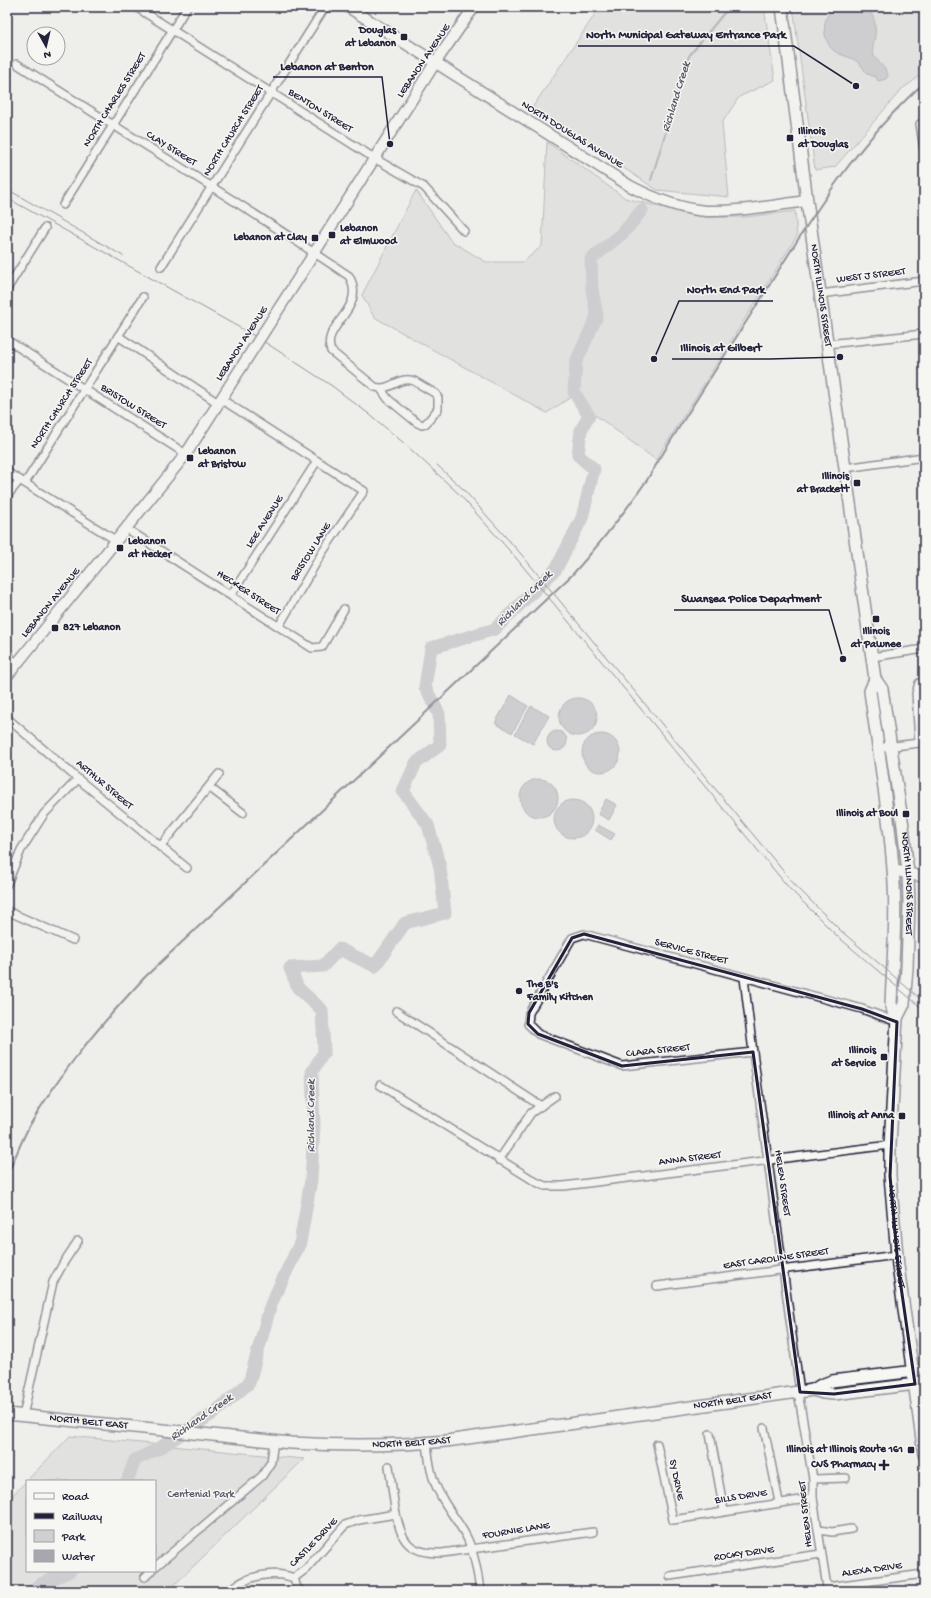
<svg xmlns="http://www.w3.org/2000/svg" width="931" height="1598" font-family="'Gochi Hand',sans-serif">
<rect width="100%" height="100%" fill="#eeeeeb"/>
<filter id="ink" filterUnits="userSpaceOnUse"><feTurbulence type="fractalNoise" baseFrequency=".025" numOctaves="2"/><feDisplacementMap in="SourceGraphic" scale="8" xChannelSelector="R" yChannelSelector="G"/><feConvolveMatrix kernelMatrix="1 2 1 2 8 2 1 2 1" color-interpolation-filters="sRGB"/></filter>
<g filter="url(#ink)">
<g fill="#d0d0d1" stroke="#797986" fill-rule="evenodd">
<polygon points="600,7 764,7 775,80 739,97 722,123 729,197 657,190 532,108"/>
<polygon points="793,7 924,7 924,71 912,82 902,89 835,167 815,170"/>
<polygon points="547,142 625,198 684,213 708,217 745,217 795,211 797,236 656,460 571,397 547,413 374,317 362,295 416,190 451,241 486,262 523,262 542,246"/>
<path d="M70,1436l234,23 -136,132h-161v-90zM27,1481h128v90h-128z"/>
</g>
<g fill="#a7a7af" stroke="#727281">
<path d="M841,7c6,0 16,-2 22,0 12,4 13,19 12,29 -1,5 -3,11 -2,16 2,9 12,14 15,23l-2,4 -8,2 -2,-4 -9,-3c-3,-4 -5,-9 -9,-12 -8,-6 -18,-6 -25,-12 -10,-9 -12,-31 -1,-40 2,-1 6,-2 9,-3z"/>
<polygon points="511,695 528,706 512,733 495,723"/>
<circle cx="578" cy="717" r="19"/>
<polygon points="531,706 549,716 533,744 515,734"/>
<circle cx="557" cy="741" r="10"/>
<circle cx="601" cy="753" r="19"/>
<circle cx="539" cy="798" r="19"/>
<polygon points="606,799 617,805 609,820 598,814"/>
<circle cx="573" cy="819" r="19"/>
<polygon points="598,825 615,834 611,840 595,830"/>
</g>
<g fill="none" stroke-linecap="round" stroke-linejoin="round">
<polyline stroke="#727281" stroke-width="2" points="651,180 689,56 724,13 736,7"/>
<g stroke="#a7a7af" stroke-width="13">
<polyline points="127,1481 135,1460 158,1449 215,1412 249,1383 271,1304 300,1243 311,1180 314,1126 312,1072 324,1052 322,1010 298,988 290,968 323,966 339,949 375,966 405,923 445,913 440,867 428,825 403,791 416,763 440,745 439,714 425,687 431,648 495,629 556,569 582,518 594,469 578,455 581,430 589,416 574,392 576,362 597,316 592,290 591,259 623,233 642,210"/>
<polyline points="32,1591 39,1585 70,1571"/>
</g>
<defs>
<g id="street">
<polyline points="136,7 374,158 424,187 464,231"/>
<path d="M17,64c110,71 223,138 332,212 19,34 -29,49 -18,75l44,36c16,5 24,-12 39,-6l22,13 2,4v11l-9,11 -4,4 -3,1 -6,-3 -28,-23 -7,-10"/>
<polyline points="920,124 924,150"/>
<polyline points="63,205 187,7"/>
<polyline points="161,267 325,7"/>
<polyline points="7,289 45,228"/>
<polyline points="820,294 924,281"/>
<polyline points="118,336 218,403"/>
<polyline points="7,340 186,454"/>
<polyline points="827,344 924,334"/>
<polyline points="221,399 364,491 322,553 279,626"/>
<polyline points="845,468 924,457"/>
<polyline points="7,472 117,541"/>
<polyline points="25,483 143,297"/>
<polyline points="7,496 20,480"/>
<polyline points="127,529 312,648 322,647 344,609"/>
<polyline points="231,595 317,461"/>
<polyline points="7,655 17,664"/>
<polyline points="872,657 924,649"/>
<polyline points="924,682 919,683 916,693 919,743 924,742"/>
<polyline points="7,718 78,779 187,868"/>
<polyline points="878,748 919,743"/>
<polyline points="209,787 243,813"/>
<polyline points="160,847 219,774"/>
<polyline points="7,884 21,850 44,814 78,779"/>
<polyline points="7,911 73,940"/>
<polyline points="744,978 753,1052 800,1392"/>
<polyline points="396,1011 541,1106"/>
<polyline points="753,1052 622,1066 538,1034 528,1024 529,1013 572,938 584,934 862,1009 897,1022"/>
<polyline points="380,1085 536,1182 545,1186 564,1186 890,1145"/>
<polyline points="499,1160 531,1113 555,1096"/>
<polyline points="657,1286 897,1255"/>
<polyline points="798,1392 813,1479 813,1498 827,1587"/>
<polyline points="23,1416 53,1282 64,1262 78,1241"/>
<polyline points="764,1428 779,1502"/>
<polyline points="710,1434 724,1511"/>
<path d="M427,1443c2,19 4,36 14,53 8,16 20,28 27,44 7,16 10,34 12,51"/>
<polyline points="657,1444 673,1520 813,1498"/>
<path d="M389,1466c2,15 4,29 6,43 6,31 12,45 47,44l151,-21"/>
<polyline points="813,1479 846,1478"/>
<polyline points="819,1530 832,1532 851,1529"/>
<polyline points="155,1567 262,1476 271,1462 274,1441"/>
<polyline points="670,1576 821,1554"/>
<polyline points="145,1577 151,1571"/>
<polyline points="294,1578 306,1569 345,1525 359,1520 396,1514"/>
<polyline points="294,1578 297,1588 301,1591"/>
<path d="M229,1591c16,-15 44,-21 65,-13"/>
<polyline points="827,1591 827,1587 924,1574"/>
</g>
<g id="secondary">
<path d="M348,7l282,179c23,12 50,23 76,25 34,1 68,-6 101,-10"/>
<polyline points="294,285 435,63 474,7"/>
<polyline points="7,676 186,454 230,385"/>
<polyline points="893,870 924,877"/>
</g>
<g id="primary">
<path id="s1" d="M782,7l25,194 68,478 7,10 21,137 5,47 1,31 -2,64 -3,36 -7,14"/>
<path id="s2" d="M875,679l-5,12c8,59 19,119 23,178 4,45 0,89 -2,134l2,9 4,6 -7,127v31l8,90 26,188"/>
<polyline points="813,1390 821,1385 832,1381 924,1370"/>
<path id="s3" d="M7,1414l284,29c52,3 103,3 155,-2l367,-51 10,3 11,1 90,-11"/>
</g>
</defs>
<use href="#street" stroke="#22223b" stroke-width="10"/>
<use href="#secondary" stroke="#22223b" stroke-width="13"/>
<use href="#primary" stroke="#22223b" stroke-width="14"/>
<use href="#street" stroke="#f6f6f2" stroke-width="7"/>
<use href="#secondary" stroke="#f6f6f2" stroke-width="10"/>
<use href="#primary" stroke="#f6f6f2" stroke-width="11"/>
<g stroke="#22223b" stroke-width="1">
<polyline points="7,189 123,256"/>
<polyline points="7,198 260,339 332,386 369,414 405,444 459,494 516,558 789,888 836,935 924,1010"/>
<polyline points="437,465 463,489 521,554 794,884 840,930 924,1002"/>
</g>
<path stroke="#22223b" stroke-width="2" d="M7,1175c8,-16 14,-34 23,-50 31,-54 72,-102 115,-148l427,-402c27,-30 52,-62 75,-95 36,-61 75,-120 113,-180 48,-77 95,-156 164,-217"/>
<defs>
<polyline id="secondary-bridge" points="230,385 294,285"/>
</defs>
<use href="#secondary-bridge" stroke="#22223b" stroke-width="13" stroke-linecap="butt"/>
<use href="#secondary-bridge" stroke="#f6f6f2" stroke-width="10"/>
</g>
</g>
<path d="M0 0H931V1598H0ZM584,934l278,75 35,13 -7,154 8,90 17,118 -81,10 -34,-2 -47,-340 -131,14 -84,-32 -10,-10 1,-11 43,-75z" fill="#eeeeeb" fill-opacity=".55" fill-rule="evenodd"/>
<path fill="none" stroke="#22223b" stroke-width="3" stroke-linejoin="round" d="M584,934l278,75 35,13 -7,154 8,90 17,118 -81,10 -34,-2 -47,-340 -131,14 -84,-32 -10,-10 1,-11 43,-75z"/>
<g fill="#22223b" stroke="#f6f6f2" stroke-width="1.5">
<rect x="400" y="33" width="8" height="8" rx="2"/>
<rect x="786" y="134" width="8" height="8" rx="2"/>
<rect x="328" y="231" width="8" height="8" rx="2"/>
<rect x="311" y="234" width="8" height="8" rx="2"/>
<rect x="186" y="454" width="8" height="8" rx="2"/>
<rect x="853" y="479" width="8" height="8" rx="2"/>
<rect x="116" y="544" width="8" height="8" rx="2"/>
<rect x="872" y="615" width="8" height="8" rx="2"/>
<rect x="51" y="624" width="8" height="8" rx="2"/>
<rect x="902" y="810" width="8" height="8" rx="2"/>
<circle cx="519" cy="991" r="4"/>
<rect x="880" y="1053" width="8" height="8" rx="2"/>
<rect x="898" y="1112" width="8" height="8" rx="2"/>
<rect x="907" y="1446" width="8" height="8" rx="2"/>
<path d="M882 1459h4v4h4v4h-4v4h-4v-4h-4v-4h4z"/>
</g>
<g text-anchor="middle" dominant-baseline="central" stroke-width="3" stroke-linejoin="round" paint-order="stroke">
<g font-size="11" font-weight="bold" fill="#22223b" stroke="#f6f6f2" text-anchor="end">
<text x="396" y="31">Douglas<tspan x="396" dy="13">at Lebanon</tspan></text>
<text x="798" y="132" text-anchor="start">Illinois<tspan x="798" dy="13">at Douglas</tspan></text>
<text x="340" y="229" text-anchor="start">Lebanon<tspan x="340" dy="13">at Elmwood</tspan></text>
<text x="307" y="238">Lebanon at Clay</text>
<text x="198" y="452" text-anchor="start">Lebanon<tspan x="198" dy="13">at Bristow</tspan></text>
<text x="849" y="477">Illinois<tspan x="849" dy="13">at Brackett</tspan></text>
<text x="128" y="542" text-anchor="start">Lebanon<tspan x="128" dy="13">at Hecker</tspan></text>
<text x="63" y="628" text-anchor="start">827 Lebanon</text>
<text x="876" y="632" text-anchor="middle">Illinois<tspan x="876" dy="13">at Pawnee</tspan></text>
<text x="898" y="814">Illinois at Boul</text>
<text x="527" y="985" text-anchor="start">The B's<tspan x="527" dy="13">Family Kitchen</tspan></text>
<text x="876" y="1051">Illinois<tspan x="876" dy="13">at Service</tspan></text>
<text x="894" y="1116">Illinois at Anna</text>
<text x="903" y="1450">Illinois at Illinois Route 161</text>
<text x="876" y="1465">CVS Pharmacy</text>
</g>
<g font-size="11" fill="#22223b" stroke="#f6f6f2">
<text transform="translate(424 61) rotate(-56)">LEBANON AVENUE</text>
<text transform="translate(115 100) rotate(-58)">NORTH CHARLES STREET</text>
<text transform="translate(320 111) rotate(32)">BENTON STREET</text>
<text transform="translate(234 131) rotate(-58)">NORTH CHURCH STREET</text>
<text transform="translate(572 135) rotate(32)">NORTH DOUGLAS AVENUE</text>
<text transform="translate(171 149) rotate(32)">CLAY STREET</text>
<text transform="translate(871 276) rotate(-7)">WEST J STREET</text>
<text stroke="none"><textPath href="#s1" startOffset="291">NORTH ILLINOIS STREET</textPath></text>
<text transform="translate(242 344) rotate(-57)">LEBANON AVENUE</text>
<text transform="translate(62 404) rotate(-57)">NORTH CHURCH STREET</text>
<text transform="translate(133 407) rotate(32)">BRISTOW STREET</text>
<text transform="translate(265 522) rotate(-57)">LEE AVENUE</text>
<text transform="translate(311 552) rotate(-58)">BRISTOW LANE</text>
<text transform="translate(248 593) rotate(33)">HECKER STREET</text>
<text transform="translate(51 603) rotate(-51)">LEBANON AVENUE</text>
<text transform="translate(104 785) rotate(40)">ARTHUR STREET</text>
<text stroke="none"><textPath href="#s1" startOffset="887">NORTH ILLINOIS STREET</textPath></text>
<text transform="translate(691 952) rotate(15)">SERVICE STREET</text>
<text transform="translate(658 1051) rotate(-6)">CLARA STREET</text>
<text transform="translate(690 1159) rotate(-7)">ANNA STREET</text>
<text transform="translate(782 1183) rotate(82)">HELEN STREET</text>
<text stroke="none"><textPath href="#s2" startOffset="562">NORTH ILLINOIS STREET</textPath></text>
<text transform="translate(776 1259) rotate(-8)">EAST CAROLINE STREET</text>
<text stroke="none"><textPath href="#s3" startOffset="730">NORTH BELT EAST</textPath></text>
<text stroke="none"><textPath href="#s3" startOffset="82">NORTH BELT EAST</textPath></text>
<text stroke="none"><textPath href="#s3" startOffset="406">NORTH BELT EAST</textPath></text>
<text transform="translate(676 1480) rotate(78)">SY DRIVE</text>
<text transform="translate(741 1497) rotate(-9)">BILLS DRIVE</text>
<text transform="translate(806 1514) rotate(-96)">HELEN STREET</text>
<text transform="translate(516 1531) rotate(-9)">FOURNIE LANE</text>
<text transform="translate(314 1543) rotate(-46)">CASTLE DRIVE</text>
<text transform="translate(744 1554) rotate(-8)">ROCKY DRIVE</text>
<text transform="translate(872 1570) rotate(-8)">ALEXA DRIVE</text>
</g>
<g font-size="11" fill="#565668" stroke="#f6f6f2">
<text x="201" y="1495">Centenial Park</text>
</g>
<g font-size="12" font-style="italic" fill="#575769" stroke="#f6f6f2">
<text transform="translate(677 97) rotate(-73)">Richland Creek</text>
<text transform="translate(525 599) rotate(-45)">Richland Creek</text>
<text transform="translate(312 1116) rotate(-90)">Richland Creek</text>
<text transform="translate(202 1418) rotate(-35)">Richland Creek</text>
</g>
</g>
<path fill="none" stroke="#22223b" stroke-width="1.5" d="M856 86L794 46H578M390 144L382 77H273M654 359L679 301H773M840 357L770 359H672M843 659L829 610H674"/>
<g fill="#22223b" stroke="#f6f6f2" stroke-width="1.5">
<circle cx="856" cy="86" r="4"/>
<circle cx="390" cy="144" r="4"/>
<circle cx="654" cy="359" r="4"/>
<circle cx="840" cy="357" r="4"/>
<circle cx="843" cy="659" r="4"/>
</g>
<g font-size="12" text-anchor="middle" font-weight="bold" fill="#22223b" stroke="#f6f6f2" stroke-width="3" stroke-linejoin="round" paint-order="stroke">
<text x="686" y="38">North Municipal Gateway Entrance Park</text>
<text x="327" y="70">Lebanon at Benton</text>
<text x="726" y="293">North End Park</text>
<text x="721" y="351">Illinois at Gilbert</text>
<text x="751" y="602">Swansea Police Department</text>
</g>
<rect width="931" height="1598" fill="none" stroke="#f6f6f2" stroke-width="24"/>
<rect x="12" y="12" width="907" height="1574" fill="none" stroke="#22223b" stroke-width="1.5" filter="url(#ink)"/>
<rect x="26" y="1480" width="130" height="92" fill="#f6f6f2" stroke="#a1a1a9"/>
<rect x="34" y="1493" width="20" height="6" fill="#f6f6f2" stroke="#a1a1a9"/>
<text x="62" y="1500" font-size="12" fill="#22223b">Road</text>
<rect x="34" y="1513" width="20" height="6" fill="#22223b" stroke="#a1a1a9"/>
<text x="62" y="1520" font-size="12" fill="#22223b">Railway</text>
<rect x="34" y="1530" width="20" height="12" fill="#d0d0d1" stroke="#a1a1a9"/>
<text x="62" y="1540" font-size="12" fill="#22223b">Park</text>
<rect x="34" y="1550" width="20" height="12" fill="#a7a7af" stroke="#a1a1a9"/>
<text x="62" y="1560" font-size="12" fill="#22223b">Water</text>
<g transform="translate(46 46) rotate(172)"><circle r="19" fill="#f6f6f2" stroke="#a1a1a9"/>
<path d="M0-3L7 15L0 10L-7 15Z" fill="#22223b"/>
<text y="-6" font-size="11" font-weight="bold" text-anchor="middle" fill="#22223b">N</text>
</g>
</svg>
